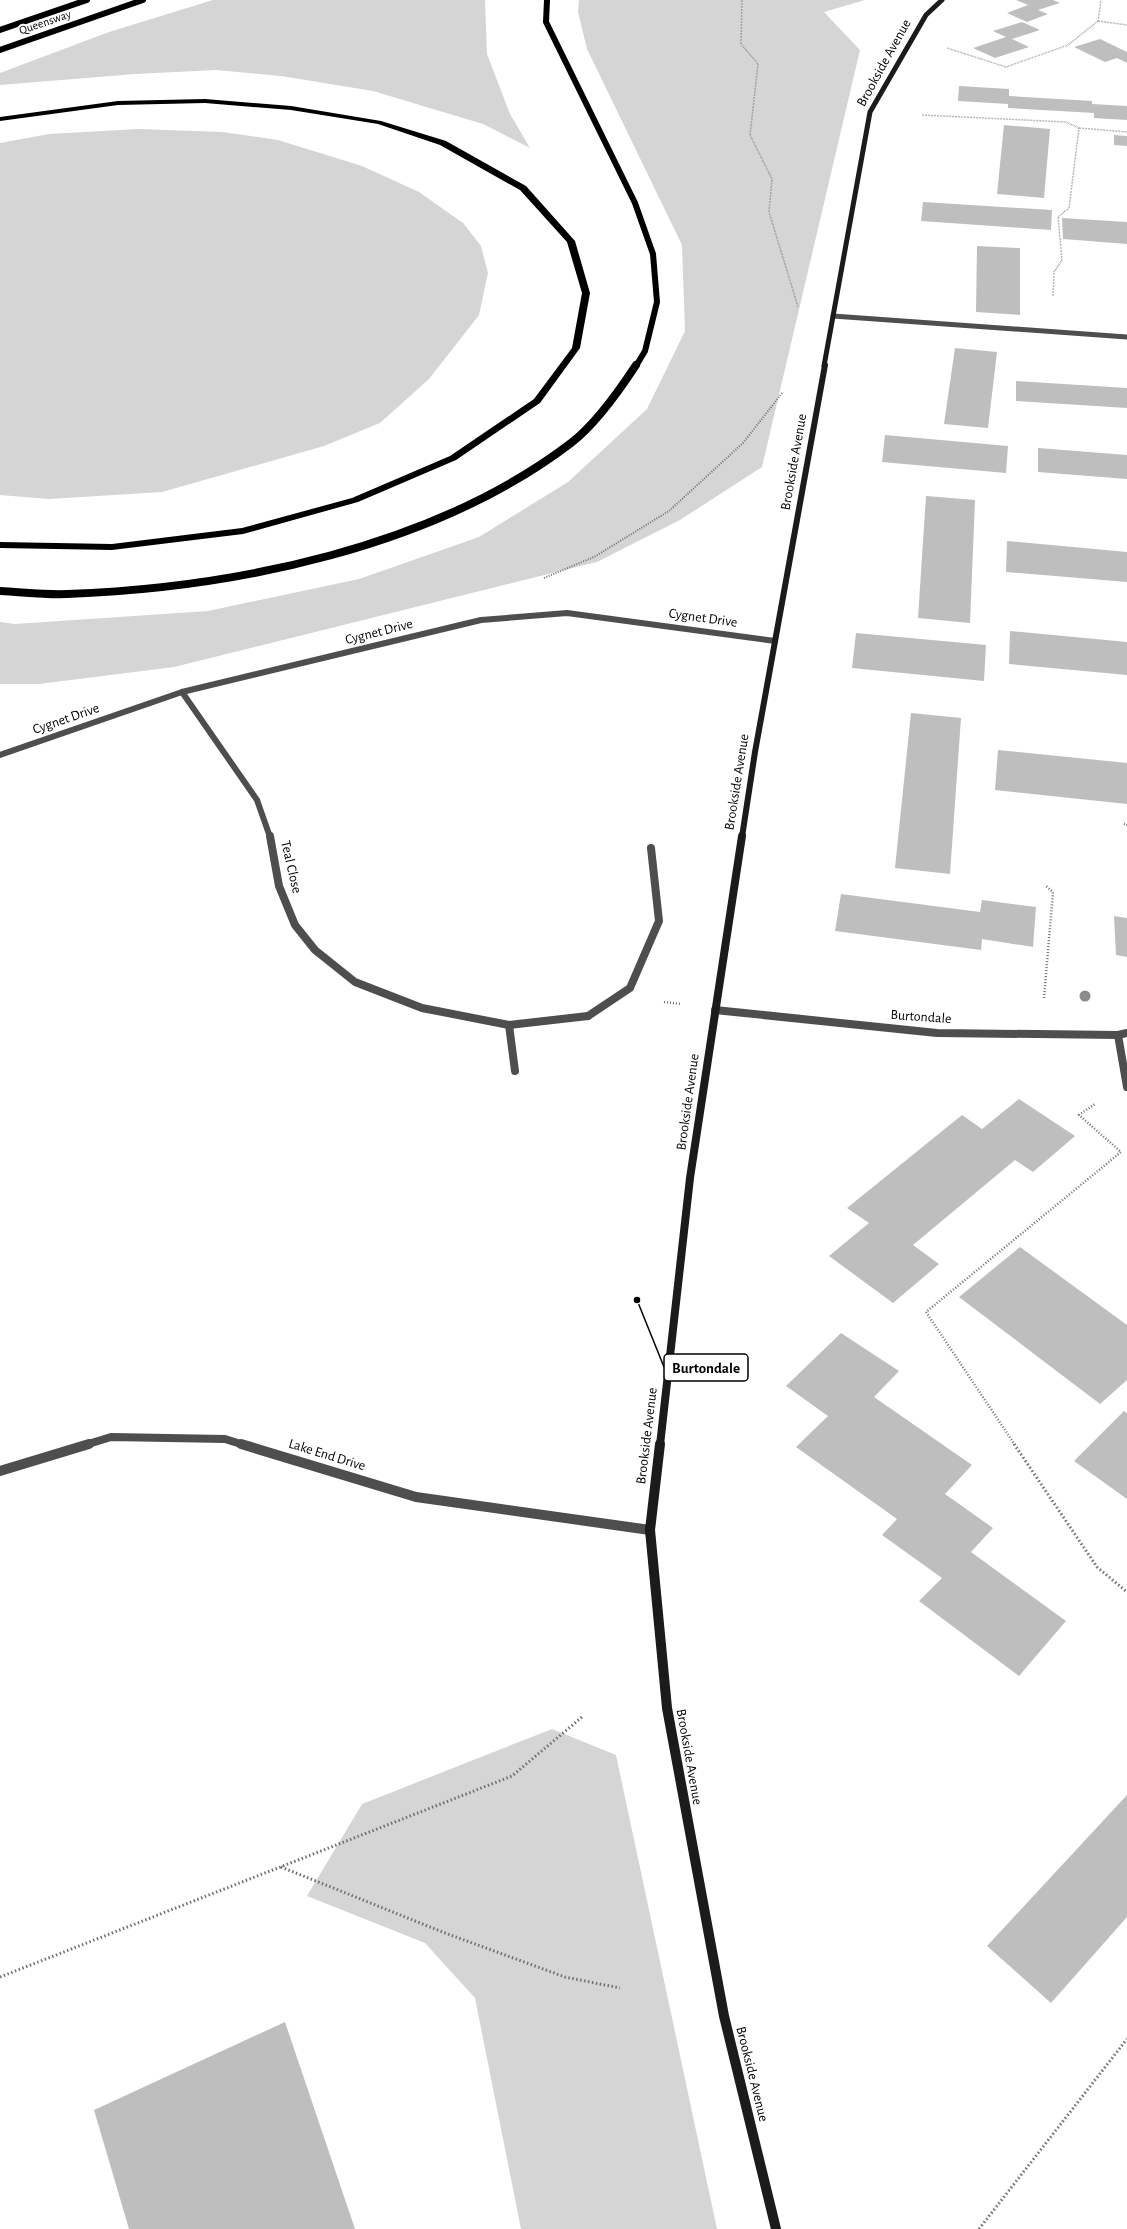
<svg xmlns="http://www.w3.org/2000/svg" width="1127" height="2229" font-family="'Alegreya Sans',sans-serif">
<rect width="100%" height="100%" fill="#fff"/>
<g fill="#d5d5d5">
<polygon points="213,0 485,0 487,54 510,114 530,148 483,124 373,91 281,76 216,70 135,74 0,85 0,73 109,32"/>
<polygon points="579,0 865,0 824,12 860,50 762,467 680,520 597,562 174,667 39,684 0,684 0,622 15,624 208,611 359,579 479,537 568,482 647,409 685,331 682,245 587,49 578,12"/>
<polygon points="138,129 222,132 278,140 362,166 419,192 463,223 481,246 488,273 479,315 429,379 380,423 324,446 162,492 49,499 0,495 0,143 49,134"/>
<polygon points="552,1729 616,1755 717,2229 521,2229 475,1998 425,1943 307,1896 362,1804"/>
</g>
<g fill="#bebebe">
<polygon points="1016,0 1053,0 1060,3 1038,10 1048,14 1027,22 1007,13 1028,5"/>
<polygon points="1022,22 1040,30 1012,39 1029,47 995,58 973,48 1006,37 993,31"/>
<polygon points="1100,39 1127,52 1127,63 1117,58 1105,62 1074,47"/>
<polygon points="959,86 1009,89 1009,96 1092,101 1092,104 1127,106 1127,120 1094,118 1094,113 1008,108 1008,104 958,101"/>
<polygon points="1004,125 1050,129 1044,198 997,194"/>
<polygon points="1114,135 1127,136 1127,146 1114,145"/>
<polygon points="923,202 1052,210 1051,230 921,221"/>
<polygon points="1062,218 1127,222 1127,244 1063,239"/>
<polygon points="977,246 1020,248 1020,315 976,312"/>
<polygon points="955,348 997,352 988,428 944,424"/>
<polygon points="1016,381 1127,388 1127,408 1016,401"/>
<polygon points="885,435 1008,446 1006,473 882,462"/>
<polygon points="1038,448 1127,455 1127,479 1038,472"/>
<polygon points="926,496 975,500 970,623 918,618"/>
<polygon points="1007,541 1127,552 1127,582 1006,572"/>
<polygon points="1010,631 1127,642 1127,675 1009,664"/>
<polygon points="856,633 986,645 984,681 852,668"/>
<polygon points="911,713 961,718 950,874 895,868"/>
<polygon points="998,750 1127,763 1127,804 995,790"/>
<polygon points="841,894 980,912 982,900 1036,907 1033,947 982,939 981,950 835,931"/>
<polygon points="1114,916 1127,918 1127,957 1116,955"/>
<polygon points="1019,1099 1075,1136 1033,1172 1015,1160 913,1245 939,1264 893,1303 829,1256 869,1223 847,1208 962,1115 982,1129"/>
<polygon points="1020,1247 1127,1325 1127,1380 1100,1404 959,1297"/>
<polygon points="841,1333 899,1371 874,1397 972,1465 945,1494 993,1528 971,1552 1066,1621 1019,1676 919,1601 942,1578 882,1535 897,1519 796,1447 828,1416 786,1386"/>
<polygon points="1124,1411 1127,1413 1127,1499 1074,1461"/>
<polygon points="1127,1795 1127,1917 1051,2003 987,1946"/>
<polygon points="285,2022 355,2229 129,2229 94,2110"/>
</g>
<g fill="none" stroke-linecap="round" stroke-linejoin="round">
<g stroke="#707070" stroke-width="1.5" stroke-dasharray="0.5 1" stroke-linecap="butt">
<polyline points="742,0 741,44 758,64 750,135 772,179 769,212 798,307"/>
<polyline points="1098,21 1127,25"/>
<polyline points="947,48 1006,67 1068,45 1098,21 1101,0"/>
<polyline points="922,115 1066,122 1079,128 1069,208 1058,217 1062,260 1054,272 1053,297"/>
<polyline points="1079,128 1127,132"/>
</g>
<g stroke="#707070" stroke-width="2" stroke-dasharray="1 1.5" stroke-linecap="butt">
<polyline points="544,578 594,557 669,511 743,443 783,392"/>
<polyline points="1124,824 1127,825"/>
</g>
<g stroke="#707070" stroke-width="2.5" stroke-dasharray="1 2" stroke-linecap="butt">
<polyline points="1044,998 1053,892 1046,886"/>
<polyline points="664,1002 681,1004"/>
<polyline points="1015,1445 926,1312 1121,1152 1079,1115 1095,1104"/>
</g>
<g stroke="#707070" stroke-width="3" stroke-dasharray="1.5 2.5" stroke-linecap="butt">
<polyline points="1014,1444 1097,1567 1127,1592"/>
<polyline points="281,1867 445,1933 565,1977 620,1988"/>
<polyline points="0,1977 512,1776 582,1717"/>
<polyline points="979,2229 1127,2039"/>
</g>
<polyline stroke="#4e4e4e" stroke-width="8" points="588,1016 630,988 659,921 651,848"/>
<polyline stroke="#4e4e4e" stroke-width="5" points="833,316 1127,337"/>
<g stroke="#4e4e4e" stroke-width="6">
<polyline points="182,692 257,800 270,837"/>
<polyline points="0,755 182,692 481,620 567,613 775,641"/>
</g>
<g stroke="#4e4e4e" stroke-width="8">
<polyline points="270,836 279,886 295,925 315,950 355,982 422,1008 509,1025 588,1016"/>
<polyline points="715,1010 937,1033 1118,1035 1127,1033"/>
<polyline points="509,1025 515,1071"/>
<polyline points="1118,1035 1127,1087"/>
<polyline points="85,1445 111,1437 225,1439 244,1445"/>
</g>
<g stroke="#4e4e4e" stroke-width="10">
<polyline points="241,1444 416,1497 650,1530"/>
<polyline points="0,1471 89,1444"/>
</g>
<polyline stroke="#1b1b1b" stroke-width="5" points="824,366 870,112 926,15 942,0"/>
<polyline stroke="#1b1b1b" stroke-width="6" points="742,837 755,752 825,365"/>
<polyline stroke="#1b1b1b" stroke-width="8" points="660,1445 690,1178 742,836"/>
<polyline stroke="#1b1b1b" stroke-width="10" points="660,1444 650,1530 667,1708 724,2016 776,2229"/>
<g stroke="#000" stroke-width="6">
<polyline points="547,0 546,22 635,203 653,254 657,302 645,351 636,366"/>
<polyline points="0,30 87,0"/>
<polyline points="0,50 143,0"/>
</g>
<path stroke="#000" stroke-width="8" d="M0,591c22,1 45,4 67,3 168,-6 368,-47 504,-151 25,-19 48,-52 65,-78"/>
<polygon fill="#000" fill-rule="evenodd" points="205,99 291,106 381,121 446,141 526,186 575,241 590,293 580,348 540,403 456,460 358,502 243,534 112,550 0,548 0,542 112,544 242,528 352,498 450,456 534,399 572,348 582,293 567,242 520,190 440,145 378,124 291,110 205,103 118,105 0,121 0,117 118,101"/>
</g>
<circle fill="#8b8b8b" cx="1085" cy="996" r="5.5"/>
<g text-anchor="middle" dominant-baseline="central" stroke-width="4" stroke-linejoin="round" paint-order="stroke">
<g font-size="12" fill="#000" stroke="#fff">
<text transform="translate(45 22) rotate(-19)">Queensway</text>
</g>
<g font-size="14" fill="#000" stroke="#fff">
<text transform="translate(884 63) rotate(-61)">Brookside Avenue</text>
<text transform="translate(794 462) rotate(-80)">Brookside Avenue</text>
<text transform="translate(703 618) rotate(8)">Cygnet Drive</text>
<text transform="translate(379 632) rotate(-14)">Cygnet Drive</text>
<text transform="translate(66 719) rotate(-19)">Cygnet Drive</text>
<text transform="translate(737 782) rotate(-81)">Brookside Avenue</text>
<text transform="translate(291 867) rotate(77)">Teal Close</text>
<text transform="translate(921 1017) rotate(4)">Burtondale</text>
<text transform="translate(688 1102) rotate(-82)">Brookside Avenue</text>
<text transform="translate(647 1436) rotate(-83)">Brookside Avenue</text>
<text transform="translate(327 1455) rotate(17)">Lake End Drive</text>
<text transform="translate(689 1757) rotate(80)">Brookside Avenue</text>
<text transform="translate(752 2074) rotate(76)">Brookside Avenue</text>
</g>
</g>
<path fill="none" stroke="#000" stroke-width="1.5" d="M637 1300L664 1367"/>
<circle fill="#000" stroke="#fff" stroke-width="1.5" cx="637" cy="1300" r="4"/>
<rect fill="#fff" stroke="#000" stroke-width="1.5" x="664" y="1354" width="84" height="27" rx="4"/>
<g font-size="15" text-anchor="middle" font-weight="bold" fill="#000">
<text x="706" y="1373">Burtondale</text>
</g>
</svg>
